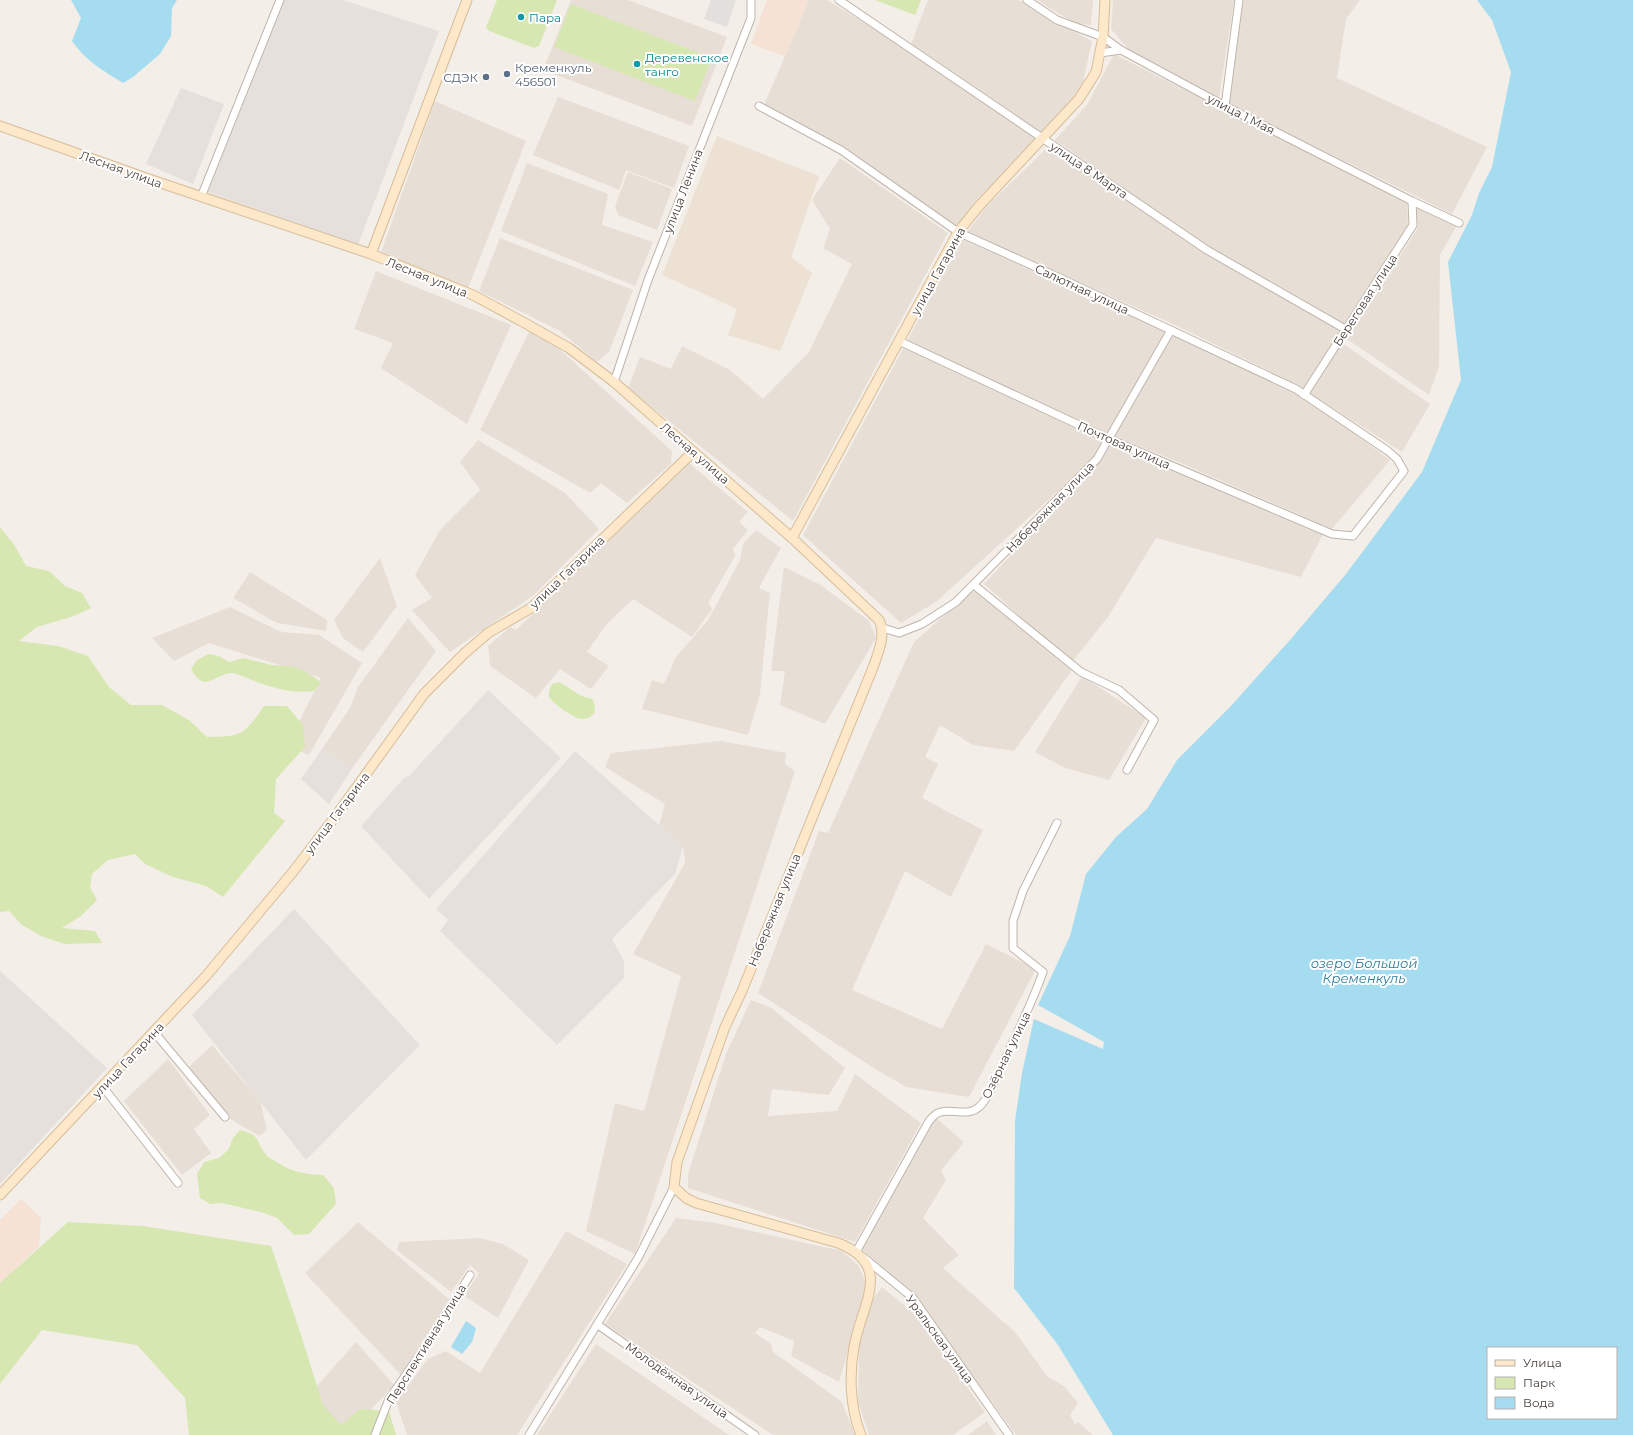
<svg xmlns="http://www.w3.org/2000/svg" width="1633" height="1435" font-family="Montserrat,sans-serif">
<rect width="100%" height="100%" fill="#f4eee8"/>
<g fill="#e7dfd6">
<polygon points="571,0 628,0 727,37 692,126 543,70"/>
<polygon points="809,0 827,0 907,49 1037,140 977,199 957,226 845,147 764,105"/>
<polygon points="928,0 1018,0 1092,41 1081,91 1045,134 1037,134 911,44"/>
<polygon points="1037,0 1093,0 1091,25 1076,24"/>
<polygon points="1113,0 1234,0 1219,98 1131,52 1111,29"/>
<polygon points="1242,0 1360,0 1346,19 1337,78 1487,147 1452,214 1229,104"/>
<polygon points="1114,54 1407,203 1408,225 1344,324 1208,247 1055,140 1087,105"/>
<polygon points="558,97 689,146 674,188 626,170 619,190 533,155"/>
<polygon points="435,101 526,141 468,288 381,252"/>
<polygon points="1051,144 1171,228 1340,330 1304,388 1173,324 967,232 987,206"/>
<polygon points="840,158 948,233 793,521 628,388 640,357 671,369 682,346 730,370 763,399 809,352 852,264 823,248 830,229 812,200"/>
<polygon points="527,163 608,194 602,225 653,242 635,286 501,231"/>
<polygon points="628,172 672,189 657,230 618,215 615,206"/>
<polygon points="1416,207 1457,225 1440,255 1439,366 1429,395 1347,339 1418,228"/>
<polygon points="500,238 633,290 609,352 597,362 560,331 479,291"/>
<polygon points="962,239 1168,331 1108,435 907,341"/>
<polygon points="376,271 511,325 467,424 381,368 393,343 354,329"/>
<polygon points="530,330 557,347 672,451 671,464 627,503 601,483 590,493 480,430"/>
<polygon points="1173,333 1304,396 1390,460 1332,529 1183,464 1114,436"/>
<polygon points="1339,341 1430,404 1402,452 1309,393"/>
<polygon points="904,347 1104,442 1090,462 936,602 901,623 803,535"/>
<polygon points="478,440 565,493 599,529 534,595 450,652 412,610 432,598 415,575 440,530 480,490 460,462"/>
<polygon points="1112,444 1324,532 1301,577 1156,538 1108,617 1072,662 984,584 1096,464"/>
<polygon points="689,463 748,512 739,522 748,530 733,549 735,556 708,603 712,609 692,637 633,599 607,624 587,652 609,666 591,689 560,669 536,698 490,666 488,646 510,627 516,630"/>
<polygon points="756,530 781,548 759,588 770,593 760,694 748,735 642,709 652,680 664,684 676,657 708,620 740,560 743,544"/>
<polygon points="380,558 397,606 363,652 343,638 334,620"/>
<polygon points="784,567 819,584 869,621 876,638 825,724 780,705 785,671 771,671"/>
<polygon points="250,572 327,620 326,631 277,623 233,598"/>
<polygon points="971,592 980,592 1072,670 1014,751 973,745 940,725 925,757 938,764 922,798 983,830 951,897 905,871 852,990 942,1029 986,944 1036,969 969,1097 906,1087 872,1067 758,993 819,831 828,833 914,642"/>
<polygon points="230,607 281,632 319,635 362,663 309,755 287,746 321,678 209,643 174,661 152,638"/>
<polygon points="408,618 436,651 353,767 322,749 350,708 358,687"/>
<polygon points="1082,676 1146,718 1109,780 1065,768 1035,752"/>
<polygon points="721,741 786,753 785,764 795,771 635,1254 586,1231 615,1103 644,1111 681,976 633,954 685,863 683,846 659,825 665,804 605,767 611,753"/>
<polygon points="751,1000 770,1007 845,1068 829,1095 772,1089 768,1116 837,1111 855,1074 921,1123 855,1242 688,1188 688,1174 726,1054"/>
<polygon points="212,1045 260,1101 267,1130 259,1136 230,1119 189,1067"/>
<polygon points="168,1059 210,1115 194,1129 211,1153 182,1175 124,1101"/>
<polygon points="936,1118 964,1142 941,1171 946,1180 923,1218 959,1255 943,1268 1015,1332 1048,1377 1064,1386 1078,1403 1070,1415 1075,1424 1078,1422 1093,1435 1016,1435 912,1293 859,1247"/>
<polygon points="676,1218 716,1223 842,1251 858,1265 865,1281 864,1298 839,1382 791,1356 794,1341 760,1327 755,1333 771,1344 773,1352 842,1402 855,1435 773,1435 605,1324"/>
<polygon points="358,1222 450,1300 401,1375 305,1273"/>
<polygon points="566,1231 627,1264 517,1435 407,1435 396,1402 428,1359 446,1351 480,1373"/>
<polygon points="480,1238 503,1244 529,1260 498,1318 464,1296 479,1273 470,1265 451,1292 397,1250 399,1242"/>
<polygon points="882,1287 913,1313 985,1412 953,1435 869,1435 858,1402 859,1345 871,1301"/>
<polygon points="356,1342 394,1385 347,1435 303,1402"/>
<polygon points="596,1344 729,1435 537,1435"/>
<polygon points="987,1421 996,1435 968,1435"/>
</g>
<g fill="#f5e2d4">
<polygon points="767,0 809,0 785,56 751,44"/>
<polygon points="21,1199 41,1218 39,1246 0,1284 0,1220"/>
</g>
<g fill="#e6e0dd">
<polygon points="285,0 343,0 439,31 358,245 208,192"/>
<polygon points="181,88 224,104 193,184 146,164"/>
<polygon points="488,690 561,758 429,899 361,826 405,777 409,776"/>
<polygon points="322,749 353,767 329,804 301,779"/>
<polygon points="575,751 683,846 675,874 612,939 624,961 624,978 557,1045 440,931 448,920 436,909"/>
<polygon points="294,909 420,1045 306,1160 192,1015"/>
<polygon points="0,971 107,1068 0,1184"/>
</g>
<polygon fill="#ece1d2" points="717,136 819,176 791,257 812,273 780,351 728,335 737,309 662,275"/>
<g fill="#d7e7b2">
<polygon points="497,0 557,0 539,46 534,48 489,31 486,27"/>
<polygon points="875,0 921,0 915,15"/>
<polygon points="571,4 712,58 695,101 554,47"/>
<path d="M0,527l15,19 11,20 23,5 16,15 17,7 9,15 -17,8 -37,11 -18,14 39,5 30,10 21,31 22,18h31l27,15 18,17c35,0 37,-2 57,-31h23l16,19 2,22 -29,32 -2,34 11,8 -62,76 -17,-11 -33,-9 -28,-13 -10,-10 -27,6 -16,14 -2,13 7,13 -16,16 -19,12 33,3 7,12 -37,1 -24,-8 -19,-11 -13,-14 -9,1z"/>
<path d="M209,654l10,2 10,6 14,-4 29,7 16,1 13,3 20,13 -7,9c-20,3 -41,-3 -60,-10 -6,-2 -14,-7 -21,-8 -18,0 -28,22 -42,-4l6,-9z"/>
<path d="M559,682c7,4 13,8 19,12 11,7 17,-1 17,18 -3,4 -6,7 -13,7 -6,1 -32,-17 -33,-23 -1,-4 1,-8 3,-12z"/>
<path d="M240,1130c22,5 15,12 27,26 2,2 6,4 8,5 17,11 28,13 48,14l11,13 2,16 -27,30 -15,1 -17,-17 -13,-5 -42,-10 -12,1 -10,-6 -3,-24 7,-12 15,-4 9,-8 5,-12z"/>
<polygon points="68,1222 143,1226 271,1246 301,1335 323,1405 341,1425 360,1409 389,1411 396,1435 189,1435 185,1398 137,1345 42,1330 0,1384 0,1283"/>
</g>
<polygon fill="#e2dfdd" points="711,0 736,0 727,27 704,19"/>
<g fill="#a6dcef" fill-rule="evenodd">
<path d="M71,0h106l-5,8 -1,28 -11,18 -27,23 -10,6c-21,-13 -37,-22 -51,-42l9,-23z"/>
<path d="M1477,0h156v1435h-520l-55,-90 -44,-57 1,-167 7,-48 12,-54 69,30 1,-7 -66,-37 32,-69 16,-62 30,-37 31,-28 30,-49 53,-53 60,-67 56,-66 76,-102 39,-92 -13,-118 24,-47 7,-22 13,-26 19,-95 -19,-52zM1488,1348h128v70h-128z"/>
<polygon points="466,1321 476,1328 472,1342 462,1354 451,1347"/>
</g>
<g fill="none" stroke-linecap="round" stroke-linejoin="round">
<defs>
<g id="street">
<polyline points="839,0 1207,250 1345,329"/>
<polyline points="1027,0 1057,20 1103,37 1121,50 1225,106 1412,201 1459,223"/>
<polyline points="1100,53 1121,50"/>
<polyline points="759,106 841,150 958,232 1060,278 1296,389 1388,451 1397,459 1404,471 1353,536 1332,534 1109,439 899,341"/>
<polyline points="1225,106 1239,0"/>
<polyline points="201,197 280,0"/>
<polyline points="614,382 648,280 751,18 751,0"/>
<polyline points="1304,395 1413,225 1412,201"/>
<polyline points="974,585 1081,672 1119,690 1154,720 1127,770"/>
<polyline points="883,628 899,633 922,624 956,602 1097,459 1171,330"/>
<polyline points="154,1032 225,1117"/>
<polyline points="103,1087 178,1183"/>
<path d="M856,1252l73,-131c3,-3 6,-7 9,-8 13,-6 29,5 41,-6 9,-7 19,-32 24,-43 13,-30 29,-60 40,-92l-30,-24v-27l10,-30 34,-68"/>
<polyline points="863,1257 913,1298 1009,1435"/>
<polyline points="598,1325 755,1435"/>
<polyline points="375,1435 389,1399 430,1340 470,1275"/>
<polyline points="529,1435 638,1258 674,1187"/>
</g>
<g id="secondary">
<path d="M0,126l149,53 222,75 102,41 50,27 46,26 45,34 178,156 87,82c7,15 0,30 -5,45l-132,326 -17,36 -48,135 -3,25 12,11 10,5 142,40c57,22 23,62 16,104 -5,28 -4,61 7,88"/>
<polyline points="371,254 467,0"/>
<polyline points="792,538 958,232 979,206 1079,99 1096,72 1103,37 1105,0"/>
<polyline points="0,1195 206,976 292,873 335,817 424,694 465,653 488,633 531,608 693,452"/>
</g>
</defs>
<use href="#street" stroke="#bfb5ab" stroke-width="9"/>
<use href="#secondary" stroke="#d5bd9b" stroke-width="11"/>
<use href="#street" stroke="#fff" stroke-width="7"/>
<use href="#secondary" stroke="#fde8c9" stroke-width="9"/>
</g>
<g fill="#0f9aa8" stroke="#fff" stroke-width="1.5">
<circle cx="521" cy="17" r="4"/>
<circle cx="637" cy="64" r="4"/>
</g>
<g fill="#5c6f8a" stroke="#fff" stroke-width="1.5">
<circle cx="507" cy="74" r="4"/>
<circle cx="486" cy="77" r="4"/>
</g>
<g text-anchor="middle" dominant-baseline="central" stroke-width="4" stroke-linejoin="round" paint-order="stroke">
<g font-size="12" fill="#0d838f" stroke="#fff" text-anchor="start">
<text x="529" y="17">Пара</text>
<text x="645" y="57">Деревенское<tspan x="645" dy="14">танго</tspan></text>
</g>
<g font-size="12" fill="#4e5e75" stroke="#fff" text-anchor="start">
<text x="515" y="67">Кременкуль<tspan x="515" dy="14">456501</tspan></text>
<text x="478" y="77" text-anchor="end">СДЭК</text>
</g>
<g font-size="12" fill="#473e37" stroke="#fff">
<text transform="translate(1241 114) rotate(27)">улица 1 Мая</text>
<text transform="translate(121 169) rotate(20)">Лесная улица</text>
<text transform="translate(1089 170) rotate(34)">улица 8 Марта</text>
<text transform="translate(683 191) rotate(-69)">улица Ленина</text>
<text transform="translate(938 271) rotate(-61)">улица Гагарина</text>
<text transform="translate(427 277) rotate(22)">Лесная улица</text>
<text transform="translate(1082 289) rotate(25)">Салютная улица</text>
<text transform="translate(1365 300) rotate(-57)">Береговая улица</text>
<text transform="translate(1124 445) rotate(24)">Почтовая улица</text>
<text transform="translate(695 453) rotate(41)">Лесная улица</text>
<text transform="translate(1050 507) rotate(-46)">Набережная улица</text>
<text transform="translate(567 572) rotate(-44)">улица Гагарина</text>
<text transform="translate(337 813) rotate(-53)">улица Гагарина</text>
<text transform="translate(774 910) rotate(-68)">Набережная улица</text>
<text transform="translate(1006 1055) rotate(-64)">Озёрная улица</text>
<text transform="translate(128 1060) rotate(-47)">улица Гагарина</text>
<text transform="translate(940 1339) rotate(54)">Уральская улица</text>
<text transform="translate(426 1344) rotate(-58)">Перспективная улица</text>
<text transform="translate(677 1380) rotate(35)">Молодёжная улица</text>
</g>
<g font-size="13" font-style="italic" fill="#2d7c99" stroke="#fff">
<text x="1364" y="963">озеро Большой<tspan x="1364" dy="15">Кременкуль</tspan></text>
</g>
</g>
<rect x="1487" y="1347" width="130" height="72" fill="#ffffff" stroke="#b5b2af"/>
<rect x="1495" y="1360" width="20" height="6" fill="#fde8c9" stroke="#b5b2af"/>
<text x="1523" y="1367" font-size="12" fill="#473e37">Улица</text>
<rect x="1495" y="1377" width="20" height="12" fill="#d7e7b2" stroke="#b5b2af"/>
<text x="1523" y="1387" font-size="12" fill="#473e37">Парк</text>
<rect x="1495" y="1397" width="20" height="12" fill="#a6dcef" stroke="#b5b2af"/>
<text x="1523" y="1407" font-size="12" fill="#473e37">Вода</text>
</svg>
